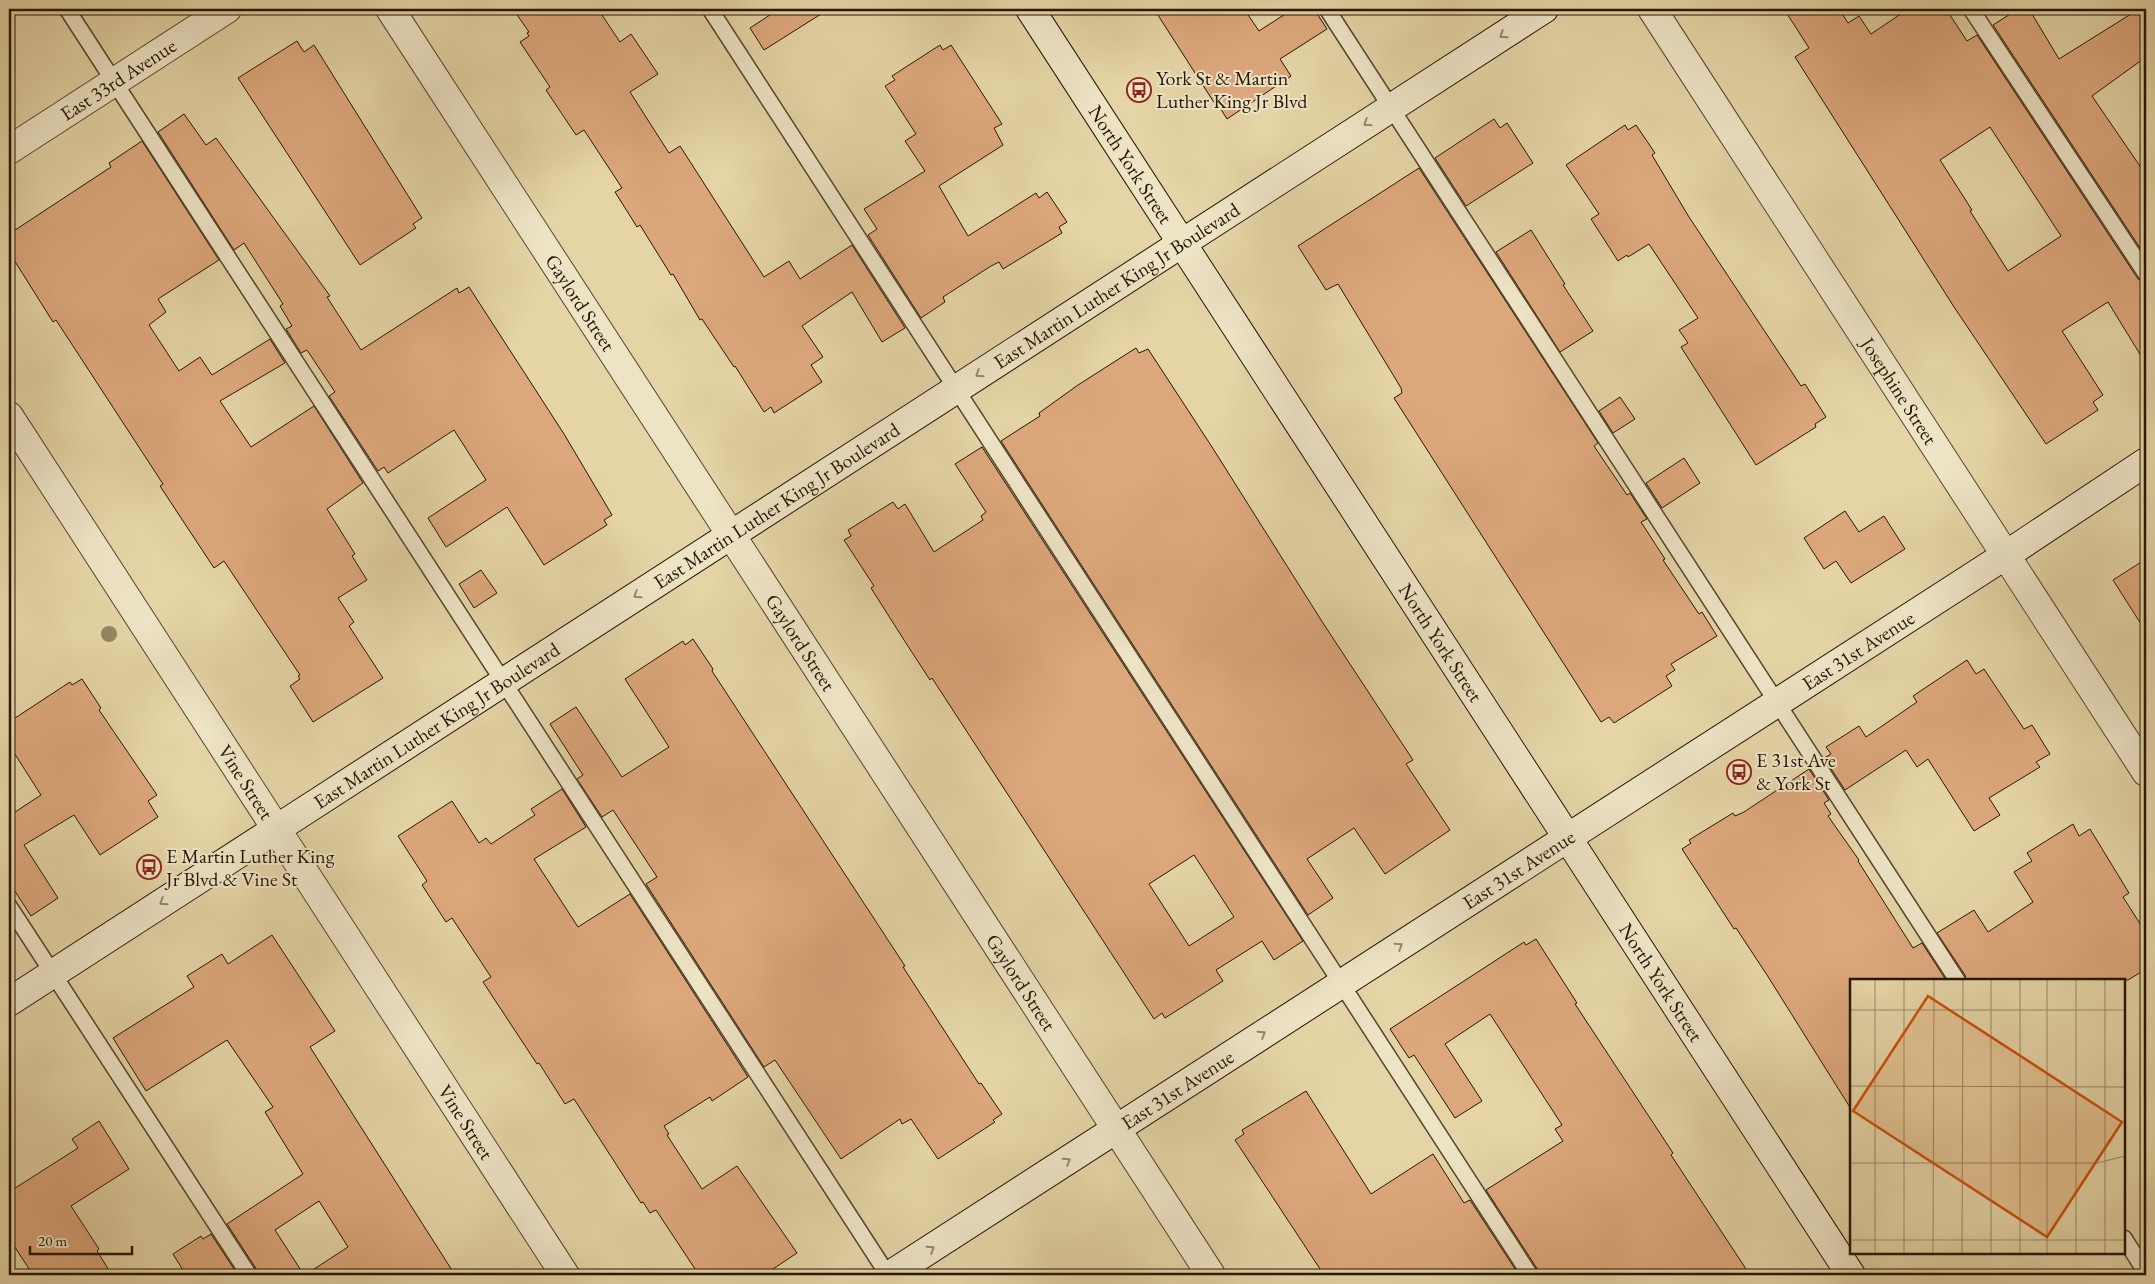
<svg xmlns="http://www.w3.org/2000/svg" width="2155" height="1284" font-family="'EB Garamond',serif">
<rect width="100%" height="100%" fill="#e4d4a6"/>
<filter id="stains"><feTurbulence type="fractalNoise" baseFrequency=".004" numOctaves="4"/><feColorMatrix values="0 0 0 0 .2 0 0 0 0 .09 0 0 0 0 .02 0 0 0 .5 -.17"/></filter>
<radialGradient id="worn" r=".72"><stop offset=".6" stop-color="#630" stop-opacity="0"/><stop offset="1" stop-color="#630" stop-opacity=".3"/></radialGradient>
<g fill="#dca77b" stroke="#271603" fill-rule="evenodd">
<polygon points="513,9 598,9 620,42 631,34 658,74 630,92 669,153 680,146 764,277 789,261 800,279 852,245 905,328 882,342 852,292 802,326 823,357 811,365 822,382 774,413 771,407 764,412 735,366 734,367 702,319 700,320 673,274 671,275 640,225 637,227 615,192 622,188 584,130 576,135 546,90 550,87 520,42 529,36 527,33 529,32"/>
<polygon points="779,9 829,9 764,50 750,28"/>
<polygon points="1154,9 1244,9 1259,31 1293,9 1314,9 1327,29 1280,59 1291,76 1227,119 1217,103 1215,104"/>
<path d="M1784,9h55l9,14 11,-7 12,18 37,-25h38l21,32 10,-6 161,244 8,4v81l-38,-62 -46,29 41,64 -10,7 5,8 -52,34 -92,-137 -159,-250 14,-9zM1990,127l71,109 -53,35 -38,-60 2,-1 -32,-50z"/>
<polygon points="2018,9 2029,9 2059,59 2139,9 2146,9 2146,57 2092,96 2146,175 2146,257 1993,25"/>
<polygon points="297,41 304,52 314,45 422,218 413,224 416,228 360,265 238,78"/>
<polygon points="940,45 943,50 951,45 1002,124 994,128 1003,145 939,186 968,236 1036,193 1039,198 1047,192 1067,222 1059,227 1062,233 1003,269 999,262 991,266 943,297 945,302 921,318 868,235 877,229 864,209 925,171 905,141 916,134 885,86 895,80 892,76"/>
<polygon points="184,114 206,145 216,138 330,296 327,297 361,350 457,288 459,293 469,287 564,434 612,515 604,520 607,525 544,565 507,507 446,547 428,518 486,480 454,430 388,473 384,467 378,471 329,396 335,392 307,350 301,353 286,329 292,326 280,306 283,304 244,243 234,250 158,132"/>
<polygon points="1494,119 1500,128 1507,123 1533,163 1466,206 1435,158"/>
<polygon points="1625,125 1628,130 1636,125 1655,153 1652,155 1689,217 1801,386 1805,384 1826,417 1815,424 1816,427 1756,465 1681,347 1688,343 1679,330 1698,318 1649,244 1628,257 1627,255 1618,261 1591,219 1599,214 1566,165"/>
<polygon points="142,141 219,260 158,299 166,312 149,325 179,371 200,357 212,375 270,339 285,363 220,401 251,447 314,406 363,483 327,509 355,554 352,556 367,580 338,598 354,622 349,626 383,678 313,722 290,686 300,679 298,676 300,675 224,561 214,568 160,486 163,484 56,320 53,322 9,252 9,234 111,167 109,163"/>
<polygon points="1419,168 1598,443 1594,446 1627,495 1630,493 1647,519 1641,522 1665,559 1663,560 1699,614 1702,612 1717,636 1671,664 1675,670 1666,676 1672,686 1614,723 1609,717 1601,722 1394,398 1402,393 1401,388 1338,284 1326,290 1298,246"/>
<polygon points="1531,230 1565,284 1563,285 1593,331 1560,352 1496,252"/>
<polygon points="1136,348 1139,353 1148,349 1212,447 1323,623 1413,760 1406,764 1450,830 1385,874 1354,828 1307,859 1333,898 1308,915 1001,441 1040,416 1039,413 1078,385"/>
<polygon points="1620,397 1635,419 1613,433 1599,411"/>
<path d="M982,447l321,494 -29,19 -12,-19 -46,29 7,11 -58,37 -3,-5 -8,6 -222,-341 -2,2 -26,-40 -33,-52 3,-2 -30,-46 7,-4 -3,-6 45,-28 5,7 7,-5 29,48 49,-32 -2,-4 5,-4 -31,-48zM1194,855l40,62 -45,29 -40,-62z"/>
<polygon points="1684,458 1700,483 1662,508 1646,483"/>
<polygon points="1845,511 1859,532 1884,516 1905,549 1851,583 1836,561 1824,569 1804,538"/>
<polygon points="2146,559 2146,632 2113,580"/>
<polygon points="481,570 497,593 474,608 459,584"/>
<polygon points="693,639 713,669 712,671 905,966 903,967 979,1084 981,1083 1002,1114 993,1120 995,1122 938,1159 911,1119 902,1124 900,1119 841,1159 775,1060 764,1067 646,884 657,877 613,810 602,817 577,779 583,775 550,724 576,707 622,777 669,747 625,679 683,641 685,645"/>
<polygon points="1967,660 1976,674 1984,669 2024,729 2032,725 2050,754 2036,762 2040,767 1989,798 2000,815 1974,831 1928,759 1917,767 1906,750 1845,790 1824,758 1831,754 1826,747 1859,726 1866,737 1917,702 1913,696"/>
<polygon points="82,679 101,708 99,710 157,795 148,801 158,817 100,855 74,815 24,845 58,898 31,916 9,882 9,816 41,795 9,745 9,722 70,682 72,685"/>
<polygon points="1809,769 1829,800 1824,803 1831,814 1828,816 1859,860 1858,861 1913,948 1922,943 1946,980 1851,980 1851,1109 1767,975 1736,928 1734,929 1682,849 1691,843 1689,840 1733,813 1735,816 1744,812"/>
<polygon points="562,789 586,827 534,859 578,927 630,894 748,1077 712,1101 710,1097 664,1126 669,1134 667,1135 702,1189 737,1166 797,1253 764,1275 699,1275 656,1210 650,1213 643,1202 641,1203 574,1099 565,1104 539,1063 537,1064 483,982 491,977 452,918 446,922 422,885 427,881 398,836 452,801 479,843 486,838 491,844 535,815 531,809"/>
<polygon points="2073,824 2079,836 2090,829 2129,893 2123,897 2146,933 2146,969 2128,980 1966,980 1965,975 1937,933 1974,910 1988,932 2033,902 2014,872 2032,861 2027,853"/>
<polygon points="272,935 335,1031 310,1047 455,1275 305,1275 348,1247 319,1201 275,1230 304,1275 258,1275 257,1270 227,1224 303,1174 265,1112 273,1107 227,1040 146,1091 113,1038 194,987 187,976 222,954 228,964"/>
<polygon points="1536,939 1577,1003 1575,1004 1673,1153 1671,1155 1750,1275 1539,1275 1538,1270 1486,1190 1563,1141 1555,1129 1562,1125 1490,1014 1445,1044 1482,1101 1455,1118 1414,1055 1409,1058 1390,1029 1524,942 1526,945"/>
<polygon points="1306,1091 1371,1194 1433,1154 1464,1203 1470,1200 1519,1275 1324,1275 1235,1140 1244,1134 1242,1130"/>
<polygon points="99,1121 129,1169 71,1206 99,1249 97,1251 112,1275 33,1275 9,1238 9,1192 78,1148 72,1139"/>
<polygon points="211,1234 238,1275 186,1275 173,1254 201,1236 203,1239"/>
</g>
<g fill="none" stroke-linecap="round" stroke-linejoin="round">
<defs>
<g id="lane">
<polyline points="67,9 888,1275"/>
<polyline points="710,9 1530,1275"/>
<polyline points="1327,9 1957,980"/>
<polyline points="1971,9 2146,274"/>
<polyline points="9,906 249,1275"/>
<polyline points="2124,1238 2146,1273"/>
</g>
<g id="street">
<path id="s1" d="M390,9l821,1266"/>
<path id="s2" d="M1652,9l494,763"/>
<path id="s3" d="M9,150l218,-141"/>
<path id="s4" d="M9,416l556,859"/>
</g>
<g id="secondary">
<path id="s5" d="M1030,9l821,1266"/>
<path id="s6" d="M9,1002l1535,-993"/>
<path id="s7" d="M890,1275l1116,-720 140,-93"/>
</g>
</defs>
<use href="#lane" stroke="#56462c" stroke-width="18"/>
<use href="#street" stroke="#56462c" stroke-width="30"/>
<use href="#secondary" stroke="#271603" stroke-width="30"/>
<use href="#lane" stroke="#ede3c5" stroke-width="15"/>
<use href="#street" stroke="#ede3c5" stroke-width="28"/>
<use href="#secondary" stroke="#ede3c5" stroke-width="28"/>
</g>
<circle fill="#948762" cx="109" cy="634" r="8"/>
<defs><path id="oneway-chevron" d="M-2-3.5L2.5 0L-2 3.5" fill="none" stroke-width="1.6" stroke-linecap="round" stroke-linejoin="round" transform="scale(1.25)"/></defs>
<g stroke="#94876e">
<use href="#oneway-chevron" transform="translate(1503 35) rotate(147)"/>
<use href="#oneway-chevron" transform="translate(1367 123) rotate(147)"/>
<use href="#oneway-chevron" transform="translate(979 374) rotate(147)"/>
<use href="#oneway-chevron" transform="translate(637 595) rotate(147)"/>
<use href="#oneway-chevron" transform="translate(163 902) rotate(147)"/>
<use href="#oneway-chevron" transform="translate(1399 946) rotate(-33)"/>
<use href="#oneway-chevron" transform="translate(1262 1034) rotate(-33)"/>
<use href="#oneway-chevron" transform="translate(1067 1161) rotate(-33)"/>
<use href="#oneway-chevron" transform="translate(931 1249) rotate(-33)"/>
</g>
<defs>
<symbol id="bus-ring" viewBox="-11 -11 22 22"><circle r="9.5" fill="#ede3c5" stroke="#8f2418" stroke-width="1.5"/><path d="M-5-6H5V4H4V6H2V4H-2V6H-4V4H-5ZM-3.5-4V0h7V-4ZM-3.5 1.2v1.5H-2V1.2ZM2 1.2v1.5H3.5V1.2Z" fill="#8f2418"/></symbol>
</defs>
<g fill-rule="evenodd">
<use href="#bus-ring" x="1125" y="76" width="28" height="28"/>
<use href="#bus-ring" x="1725" y="758" width="28" height="28"/>
<use href="#bus-ring" x="135" y="853" width="28" height="28"/>
</g>
<g text-anchor="middle" dominant-baseline="central" stroke-width="4" stroke-linejoin="round" paint-order="stroke">
<g font-size="20" fill="#271603" stroke="#ede3c5" text-anchor="start">
<text x="1156" y="78">York St &amp; Martin<tspan x="1156" dy="23">Luther King Jr Blvd</tspan></text>
<text x="1756" y="760">E 31st Ave<tspan x="1756" dy="23">&amp; York St</tspan></text>
<text x="166" y="856">E Martin Luther King<tspan x="166" dy="23">Jr Blvd &amp; Vine St</tspan></text>
</g>
<g font-size="20" fill="#271603" stroke="#ede3c5">
<text stroke="none"><textPath href="#s3" startOffset="130">East 33rd Avenue</textPath></text>
<text stroke="none"><textPath href="#s5" startOffset="185">North York Street</textPath></text>
<text stroke="none"><textPath href="#s6" startOffset="1319">East Martin Luther King Jr Boulevard</textPath></text>
<text stroke="none"><textPath href="#s1" startOffset="350">Gaylord Street</textPath></text>
<text stroke="none"><textPath href="#s2" startOffset="455">Josephine Street</textPath></text>
<text stroke="none"><textPath href="#s6" startOffset="914">East Martin Luther King Jr Boulevard</textPath></text>
<text stroke="none"><textPath href="#s1" startOffset="755">Gaylord Street</textPath></text>
<text stroke="none"><textPath href="#s5" startOffset="755">North York Street</textPath></text>
<text stroke="none"><textPath href="#s7" startOffset="1152">East 31st Avenue</textPath></text>
<text stroke="none"><textPath href="#s6" startOffset="509">East Martin Luther King Jr Boulevard</textPath></text>
<text stroke="none"><textPath href="#s4" startOffset="436">Vine Street</textPath></text>
<text stroke="none"><textPath href="#s7" startOffset="748">East 31st Avenue</textPath></text>
<text stroke="none"><textPath href="#s1" startOffset="1160">Gaylord Street</textPath></text>
<text stroke="none"><textPath href="#s5" startOffset="1160">North York Street</textPath></text>
<text stroke="none"><textPath href="#s7" startOffset="342">East 31st Avenue</textPath></text>
<text stroke="none"><textPath href="#s4" startOffset="841">Vine Street</textPath></text>
</g>
</g>
<g transform="translate(1850 979)">
<rect width="275" height="275" fill="#e4d4a6"/>
<path fill="none" stroke="#988865" stroke-width="1" d="M0,31h275M0,107l275,1M0,184h247l28,-7M0,261h275M25,275v-275M54,275v-275M83,275l1,-275M112,275l1,-275M141,275v-275M170,275v-275M197,275v-275M226,275v-275M255,275v-275"/>
<path fill="#cb4f0b" fill-opacity="0.15" stroke="#cb4f0b" stroke-width="2.5" d="M78,17l194,126 -75,115 -194,-126z"/>
<rect width="275" height="275" fill="none" stroke="#271603" stroke-width="2.5"/>
</g>
<rect width="2155" height="1284" fill="none" stroke="#e4d4a6" stroke-width="30"/>
<rect x="10" y="10" width="2135" height="1264" fill="none" stroke="#271603" stroke-width="2.5"/>
<rect x="15" y="15" width="2125" height="1254" fill="none" stroke="#271603"/>
<path d="M30 1246v8h102v-8" fill="none" stroke="#271603" stroke-width="2.5"/>
<text x="38" y="1246" font-size="15" fill="#271603" stroke="#ede3c5" stroke-width="4" paint-order="stroke">20 m</text>
<rect width="100%" height="100%" filter="url(#stains)"/>
<rect width="100%" height="100%" fill="url(#worn)"/>
</svg>
